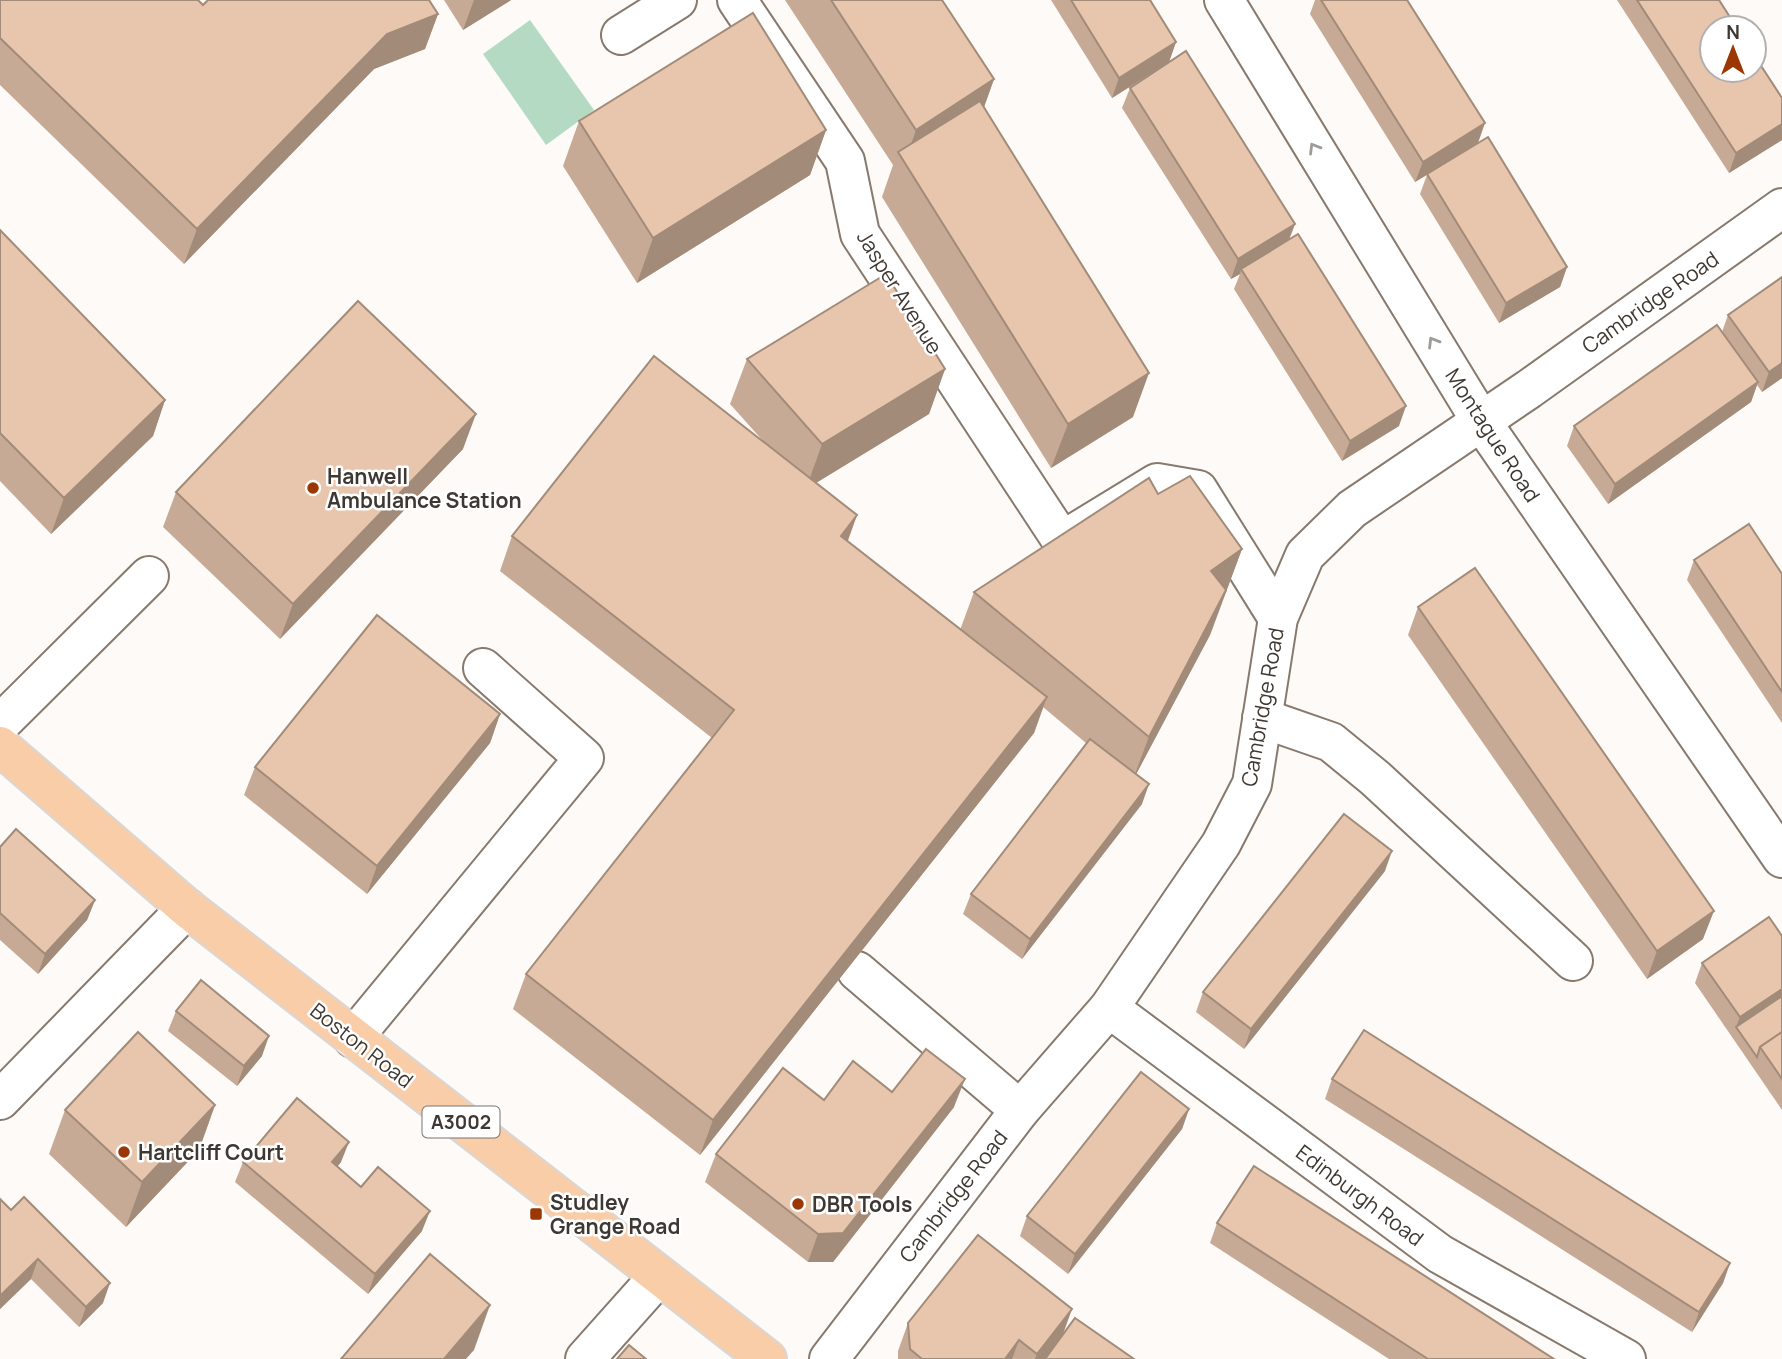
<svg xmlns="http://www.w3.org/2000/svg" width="1782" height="1359" font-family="Manrope,sans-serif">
<rect width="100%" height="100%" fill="#fdfaf7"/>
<polygon fill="#b4dac4" points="530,20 594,110 546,145 483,54"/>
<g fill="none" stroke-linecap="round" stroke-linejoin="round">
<defs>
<g id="minor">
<polyline points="737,0 845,161 860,234 1062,541 1157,483 1198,490 1278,618"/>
<polyline points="1224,0 1481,421 1782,858"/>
<polyline points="621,35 677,0"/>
<polyline points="1262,718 1331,742 1375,778 1573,961"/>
<polyline points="0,724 149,576"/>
<polyline points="857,971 1020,1110"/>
<polyline points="1109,1008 1440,1254 1626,1359"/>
<polyline points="353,1038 584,758 483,668"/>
<polyline points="0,1100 187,908"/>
<polyline points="585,1359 659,1276"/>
<polyline points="829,1359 1020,1110 1109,1008 1221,844 1252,784 1278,618 1305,555 1352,509 1529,389 1782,208"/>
</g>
<polyline id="major" points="0,746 187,908 767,1359"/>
</defs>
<use href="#minor" stroke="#88796d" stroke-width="42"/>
<use href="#major" stroke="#d8d7d6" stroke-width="42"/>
<use href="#minor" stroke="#fff" stroke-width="38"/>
<use href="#major" stroke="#facda9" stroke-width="38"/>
</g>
<g fill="#c7aa95">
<polygon points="0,0 203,5 438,14 425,49 374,69 184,264 0,85"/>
<polygon points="444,0 511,0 463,30"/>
<polygon points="785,0 942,0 994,79 984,107 1133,417 1051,468 882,197 893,165"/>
<polygon points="1051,0 1150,0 1176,42 1169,62 1112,98"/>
<polygon points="1315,0 1407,0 1478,143 1567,267 1560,287 1499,323 1420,194 1427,175 1415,182 1310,14"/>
<polygon points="1617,0 1719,0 1782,98 1782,140 1729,173"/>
<polygon points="1130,88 1295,224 1289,240 1399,426 1342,461 1234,289 1240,274 1231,279 1122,108"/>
<polygon points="579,121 826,130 810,175 637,283 563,166"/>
<polygon points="0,230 165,400 153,436 51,534 0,481"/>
<polygon points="1782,277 1782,378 1762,392 1757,385 1751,402 1608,504 1567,446 1574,426 1722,332 1728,315"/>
<polygon points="747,359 945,369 929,414 816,483 857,515 848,541 960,630 974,592 1158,494 1242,549 1210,635 1136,774 1142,804 1022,959 963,914 971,894 1086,743 1043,707 1034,733 700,1155 513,1009 526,974 712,738 500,571 512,536 764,442 730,404"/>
<polygon points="463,449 280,639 163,527 176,492"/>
<polygon points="1694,560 1782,574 1782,723 1687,580"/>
<polygon points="1418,607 1703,939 1647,979 1408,635"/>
<polygon points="500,714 490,743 367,894 244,795 255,767"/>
<polygon points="0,847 95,900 87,920 38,974 0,940"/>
<polygon points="1385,871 1244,1049 1196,1012 1203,992"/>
<polygon points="1782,936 1782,1110 1695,983 1702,963"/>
<polygon points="176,1011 262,1056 237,1086 168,1031"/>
<polygon points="1332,1079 1730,1263 1723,1283 1692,1332 1325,1099"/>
<polygon points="892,1092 954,1107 833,1262 808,1262 705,1182 716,1154 824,1100"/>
<polygon points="215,1105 199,1150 126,1227 49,1154 65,1110"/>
<polygon points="1189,1109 1182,1129 1068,1274 1020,1236 1027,1216"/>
<polygon points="243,1162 341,1162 337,1167 361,1187 422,1231 368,1294 235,1182"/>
<polygon points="0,1199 103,1303 79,1327 31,1279 0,1309"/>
<polygon points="1217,1223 1554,1359 1389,1359 1210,1243"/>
<polygon points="978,1235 1045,1359 898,1359 898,1351 908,1323"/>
</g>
<g fill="#a28b79">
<polygon points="474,0 511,0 463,30"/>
<polygon points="438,14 425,49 374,69 184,264 197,229 387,34"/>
<polygon points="1176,42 1169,62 1112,98 1119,78"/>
<polygon points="994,79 978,124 905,162 916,130"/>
<polygon points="1485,123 1478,143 1415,182 1423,162"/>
<polygon points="1782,124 1782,140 1729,173 1736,153"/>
<polygon points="826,130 810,175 637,283 653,238"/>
<polygon points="1295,224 1287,244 1241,269 1240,274 1231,279 1238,259"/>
<polygon points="1567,267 1560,287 1499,323 1506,303"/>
<polygon points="1782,363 1782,378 1762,392 1769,372"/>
<polygon points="945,369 929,414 806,489 822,444"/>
<polygon points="1149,373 1133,417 1051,468 1068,424"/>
<polygon points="1758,382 1751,402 1608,504 1615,484"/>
<polygon points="165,400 153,436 51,534 64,498"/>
<polygon points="1406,406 1399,426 1342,461 1350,441"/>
<polygon points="476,414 463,449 280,639 293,604"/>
<polygon points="857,515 844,550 841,536"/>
<polygon points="1242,549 1210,635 1132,782 1211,571"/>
<polygon points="1047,697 1034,733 700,1155 713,1120"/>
<polygon points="500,714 490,743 367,894 377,866"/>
<polygon points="1149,784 1142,804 1022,959 1030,939"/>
<polygon points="1392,851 1385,871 1244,1049 1251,1029"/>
<polygon points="95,900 87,920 38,974 45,954"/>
<polygon points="1714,911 1703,939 1647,979 1657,951"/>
<polygon points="1782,989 1782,1004 1736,1027 1740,1017"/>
<polygon points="269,1036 262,1056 237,1086 244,1066"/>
<polygon points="965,1079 954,1107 833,1262 808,1262 818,1234"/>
<polygon points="215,1105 199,1150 126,1227 142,1182"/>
<polygon points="1189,1109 1182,1129 1068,1274 1075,1254"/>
<polygon points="349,1142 341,1162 324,1182 332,1162"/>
<polygon points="430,1211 422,1231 368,1294 375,1274"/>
<polygon points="38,1259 31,1279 0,1309 0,1296"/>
<polygon points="1730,1263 1723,1283 1692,1332 1699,1312"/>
<polygon points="110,1283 103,1303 79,1327 86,1307"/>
<polygon points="490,1305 474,1350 466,1359 444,1359"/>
<polygon points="1072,1309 1062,1337 1045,1359 1035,1359 1037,1354"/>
<polygon points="1019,1340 1012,1359 1005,1359"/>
</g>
<g fill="#e7c6ad" stroke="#a28b79" stroke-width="2">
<polygon points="0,0 198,0 203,5 208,0 429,0 438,14 387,34 197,229 0,38"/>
<polygon points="831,0 942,0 994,79 916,130"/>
<polygon points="1071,0 1150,0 1176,42 1119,78"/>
<polygon points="1321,0 1407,0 1485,123 1423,162"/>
<polygon points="1637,0 1719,0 1737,28 1712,28 1712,70 1754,70 1754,55 1782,98 1782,124 1736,153"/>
<polygon points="753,13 826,130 653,238 579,121"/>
<polygon points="1186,51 1295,224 1238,259 1130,88"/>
<polygon points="980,101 1149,373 1068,424 898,152"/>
<polygon points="1488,137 1567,267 1506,303 1427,174"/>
<polygon points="0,230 165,400 64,498 0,433"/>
<polygon points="1298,234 1406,406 1350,441 1241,269"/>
<polygon points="886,274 945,369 822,444 747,359"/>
<polygon points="1782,277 1782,363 1769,372 1728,315"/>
<polygon points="358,301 476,414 293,604 176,492"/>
<polygon points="1717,325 1758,382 1615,484 1574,426"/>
<polygon points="654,356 857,515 841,536 1047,697 713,1120 526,974 734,710 512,536"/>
<polygon points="1190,476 1242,549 1211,571 1226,590 1149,737 974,592 1149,478 1158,494"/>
<polygon points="1749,524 1782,574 1782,692 1694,560"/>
<polygon points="1475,568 1714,911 1657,951 1418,607"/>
<polygon points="377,615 500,714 377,866 255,767"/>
<polygon points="1090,739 1149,784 1030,939 971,894"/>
<polygon points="1344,814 1392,851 1251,1029 1203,992"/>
<polygon points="16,829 95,900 45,954 0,913 0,847"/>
<polygon points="1769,917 1782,936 1782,989 1740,1017 1702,963"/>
<polygon points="201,980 269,1036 244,1066 176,1011"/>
<polygon points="1782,996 1782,1032 1760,1047 1757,1057 1736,1027"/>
<polygon points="1364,1030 1730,1263 1699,1312 1332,1079"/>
<polygon points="138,1032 215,1105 142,1182 65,1110"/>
<polygon points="1782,1032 1782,1079 1760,1047"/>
<polygon points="926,1049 965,1079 843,1233 818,1234 716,1154 783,1068 824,1100 853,1061 892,1092"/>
<polygon points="1141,1072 1189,1109 1075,1254 1027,1216"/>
<polygon points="297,1098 349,1142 332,1162 361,1187 378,1167 430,1211 375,1274 243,1162"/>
<polygon points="1254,1166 1554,1359 1428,1359 1217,1223"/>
<polygon points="24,1197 110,1283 86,1307 38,1259 0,1296 0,1199 11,1210"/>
<polygon points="978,1235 1072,1309 1037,1354 1019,1340 1005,1359 922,1359 910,1349 908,1323"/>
<polygon points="430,1254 490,1305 444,1359 341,1359"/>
<polygon points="1075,1318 1134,1359 1045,1359"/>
<polygon points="629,1345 646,1359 617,1359"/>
</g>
<defs><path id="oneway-chevron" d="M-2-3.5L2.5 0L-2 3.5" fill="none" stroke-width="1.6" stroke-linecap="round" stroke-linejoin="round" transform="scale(1.75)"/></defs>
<g stroke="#9e9c99">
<use href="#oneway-chevron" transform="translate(1314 148) rotate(-121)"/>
<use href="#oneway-chevron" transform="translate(1433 342) rotate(-121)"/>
</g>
<g fill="#9b3702" stroke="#fff" stroke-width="2.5">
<circle cx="313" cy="488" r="7"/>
<circle cx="124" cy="1152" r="7"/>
<circle cx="798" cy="1204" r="7"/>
<rect x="529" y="1207" width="14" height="14" rx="3.5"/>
</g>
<g text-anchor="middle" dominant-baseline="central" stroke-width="5" stroke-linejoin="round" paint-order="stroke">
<rect fill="#fff" stroke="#787470" stroke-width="2" x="422.5" y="1106.5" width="77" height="31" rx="5"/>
<g font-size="19" font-weight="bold" fill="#3e3833">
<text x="461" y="1122">A3002</text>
</g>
<g font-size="21" fill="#3e3833" stroke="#fff">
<text transform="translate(900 292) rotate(58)">Jasper Avenue</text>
<text transform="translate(1650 302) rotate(-35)">Cambridge Road</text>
<text transform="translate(1493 435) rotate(57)">Montague Road</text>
<text transform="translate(1262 707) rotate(-80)">Cambridge Road</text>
<text transform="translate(362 1045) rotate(38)">Boston Road</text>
<text transform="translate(1360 1195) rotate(37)">Edinburgh Road</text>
<text transform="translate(953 1196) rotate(-52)">Cambridge Road</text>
</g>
<g font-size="21" font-weight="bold" fill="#3e3833" stroke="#fff" text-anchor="start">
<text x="327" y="476">Hanwell<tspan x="327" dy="24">Ambulance Station</tspan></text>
<text x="138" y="1152">Hartcliff Court</text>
<text x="550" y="1202">Studley<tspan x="550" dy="24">Grange Road</tspan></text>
<text x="812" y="1204">DBR Tools</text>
</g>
</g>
<g transform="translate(1733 49)"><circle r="33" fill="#ffffff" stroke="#b2afad" stroke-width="2"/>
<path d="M0-5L12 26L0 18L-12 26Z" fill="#9b3702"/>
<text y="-10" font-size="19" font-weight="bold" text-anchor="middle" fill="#3e3833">N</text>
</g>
</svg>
